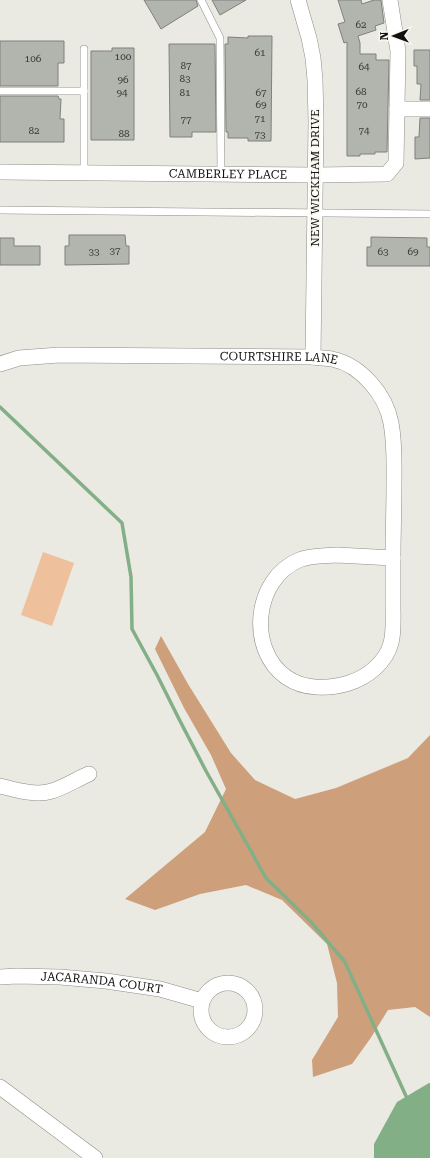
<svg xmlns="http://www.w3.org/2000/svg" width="430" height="1158" font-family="'Roboto Serif',serif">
<rect width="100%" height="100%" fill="#eae9e2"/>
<polygon fill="#efc09c" points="43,552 74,563 52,626 21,615"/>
<polygon fill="#ce9f7b" points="161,636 188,684 231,753 255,780 295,799 336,788 408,758 430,735 430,1017 415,1007 388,1010 370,1039 352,1064 313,1077 312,1060 338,1017 337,983 327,944 282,900 246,885 200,894 155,910 125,899 205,832 226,789 211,755 184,708 155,649"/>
<polygon fill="#83af87" points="429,1083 430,1083 430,1158 374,1158 374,1144 397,1102"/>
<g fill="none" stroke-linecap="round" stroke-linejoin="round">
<polyline stroke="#83af87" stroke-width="3.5" points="0,407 122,523 131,577 132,629 157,675 179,719 206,771 266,878 311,922 345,962 406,1096"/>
</g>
<g fill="#b2b4ae" stroke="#7f817c">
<polygon points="144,0 196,0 198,6 161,29"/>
<polygon points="212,0 246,0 220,15"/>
<polygon points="338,0 361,0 362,4 374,0 381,0 384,23 375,26 376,30 358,36 360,43 360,54 376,54 376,60 389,60 387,152 375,152 375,154 360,154 360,156 347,156 347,42 344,43 338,24 345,22"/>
<polygon points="248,36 272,36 271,141 248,141 248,138 228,138 228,132 226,132 225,44 228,44 228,37 248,38"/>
<polygon points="0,41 64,41 64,63 58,63 58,86 0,86"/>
<polygon points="169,44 215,44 216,132 192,132 192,137 170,137"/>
<polygon points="112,48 134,48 134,140 91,140 91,51 112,51"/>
<polygon points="414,50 430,50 430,100 420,100 421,84 417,84 417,66 414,66"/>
<polygon points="0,96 58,96 59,99 61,99 60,119 64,119 64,142 0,142"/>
<polygon points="420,118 430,118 430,158 415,159 415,137 419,137"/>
<polygon points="69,235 125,235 126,246 129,246 129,264 65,265 65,246 69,246"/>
<polygon points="371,237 427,238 427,247 430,247 430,266 367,266 367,247 371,247"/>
<polygon points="0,238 14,238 14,246 40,246 40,265 0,265"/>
</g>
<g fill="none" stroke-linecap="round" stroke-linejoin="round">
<defs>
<g id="service">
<polyline points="201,0 220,38 221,174"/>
<polyline points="84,49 84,91"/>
<polyline points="0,91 84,91 84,172"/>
<polyline points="0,210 430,214"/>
</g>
<g id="minor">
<polyline points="298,0 309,38 313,58 315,80 316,121 313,357"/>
<polyline points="397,109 430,109"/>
<path id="s1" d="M0,172l315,3 72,-1 9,-11 2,-112 -8,-51"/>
<path id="s2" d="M0,364l19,-6 40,-3 254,2c6,1 13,1 19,2 29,6 54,36 59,64 4,21 3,41 3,62 0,24 -1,49 -1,73"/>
<path d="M337,555l56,3c0,16 0,32 0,49 0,11 1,25 -2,36 -5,19 -23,34 -42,40 -20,6 -45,7 -63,-6 -39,-28 -32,-98 13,-117 12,-5 26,-4 38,-5z"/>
<path d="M0,786c17,4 35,10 52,5 13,-4 25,-12 37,-17"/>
<path id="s3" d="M0,977l17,-1 43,1 46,4 54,8 42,12"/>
<circle cx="228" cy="1010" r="27"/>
<polyline points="0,1087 95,1158"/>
</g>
</defs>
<use href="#service" stroke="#8d8d87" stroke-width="8"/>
<use href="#minor" stroke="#8d8d87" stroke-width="16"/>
<use href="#service" stroke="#fff" stroke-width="7"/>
<use href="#minor" stroke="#fff" stroke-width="15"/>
</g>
<g text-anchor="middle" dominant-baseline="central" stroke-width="3" stroke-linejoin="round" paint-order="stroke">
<g font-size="10" fill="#393a37">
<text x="361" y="24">62</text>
<text x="260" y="52">61</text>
<text x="123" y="56">100</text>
<text x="33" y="58">106</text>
<text x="186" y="65">87</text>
<text x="364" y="66">64</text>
<text x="185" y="78">83</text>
<text x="123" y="79">96</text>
<text x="361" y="91">68</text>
<text x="122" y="92">94</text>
<text x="185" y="92">81</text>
<text x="261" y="92">67</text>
<text x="261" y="104">69</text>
<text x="362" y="104">70</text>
<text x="260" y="118">71</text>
<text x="186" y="119">77</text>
<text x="34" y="130">82</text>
<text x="364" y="130">74</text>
<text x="124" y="133">88</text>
<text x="260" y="134">73</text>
<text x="115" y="250">37</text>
<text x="94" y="251">33</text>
<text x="383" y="251">63</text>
<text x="413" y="251">69</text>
</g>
<g font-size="12" fill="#11110f" stroke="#f7f6ef">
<text stroke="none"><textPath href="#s1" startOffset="228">CAMBERLEY PLACE</textPath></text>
<text transform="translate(315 178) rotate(-90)">NEW WICKHAM DRIVE</text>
<text stroke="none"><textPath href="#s2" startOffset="280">COURTSHIRE LANE</textPath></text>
<text stroke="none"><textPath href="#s3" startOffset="102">JACARANDA COURT</textPath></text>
</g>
</g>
<g transform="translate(394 36) rotate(269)" stroke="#f7f6ef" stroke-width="3" paint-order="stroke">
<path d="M0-3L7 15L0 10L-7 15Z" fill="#11110f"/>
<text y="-6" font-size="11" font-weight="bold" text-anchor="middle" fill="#11110f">N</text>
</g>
</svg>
